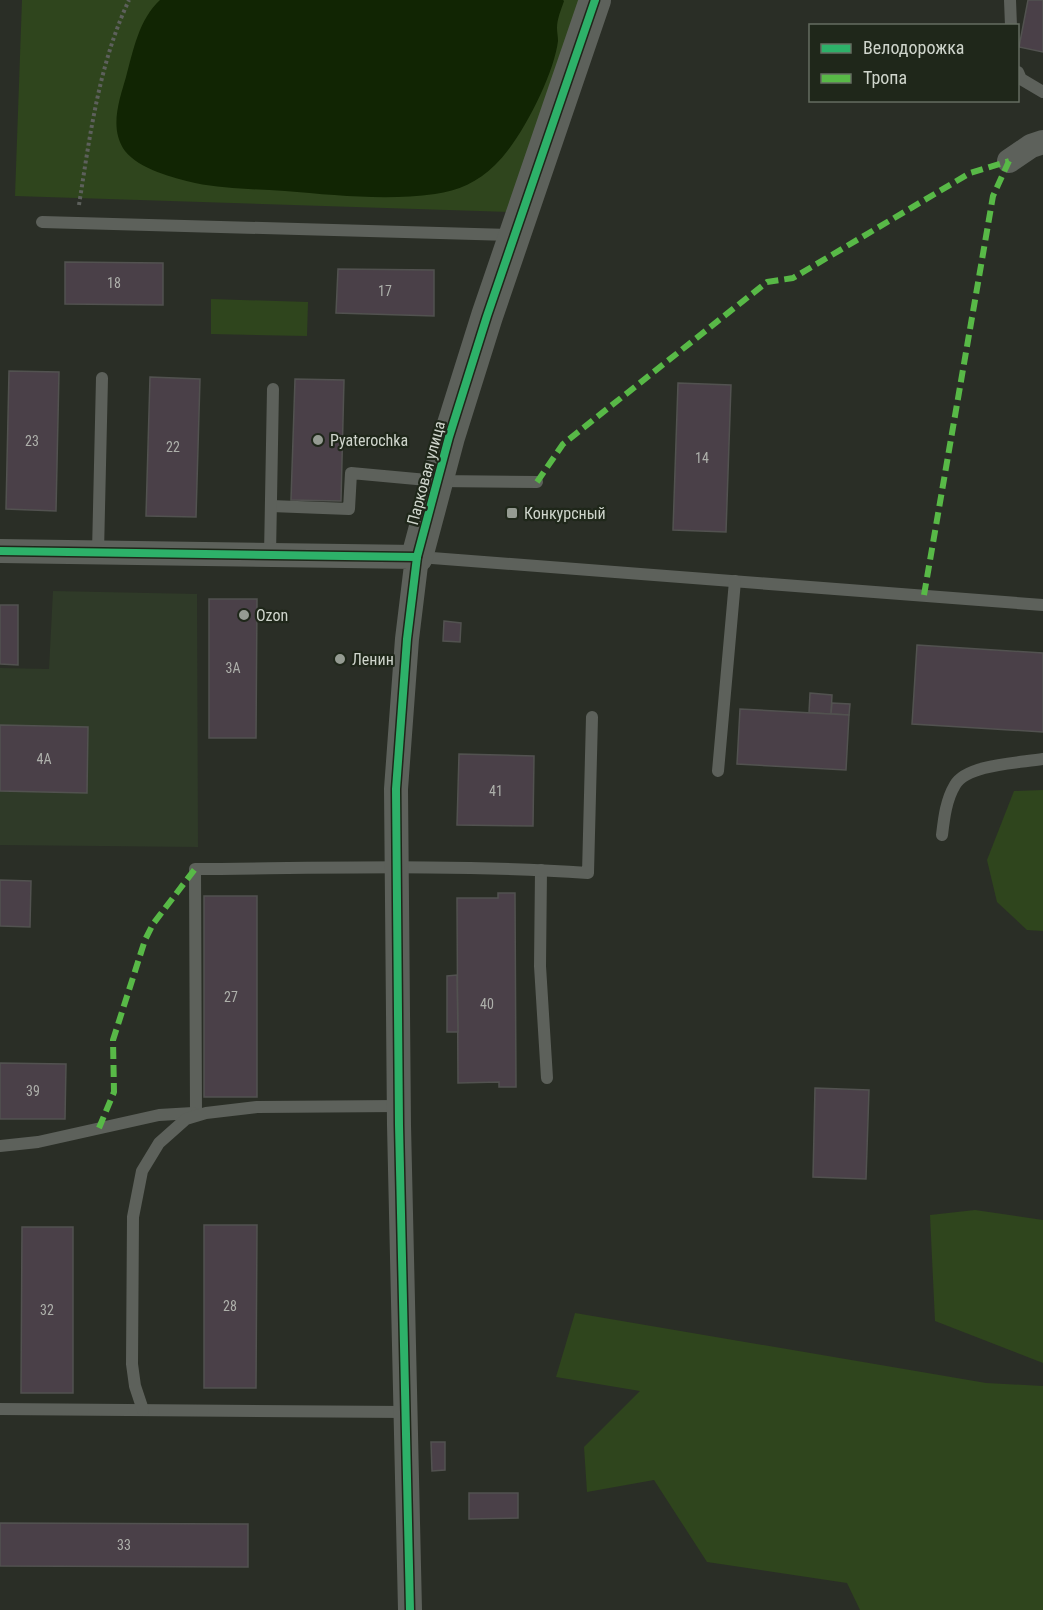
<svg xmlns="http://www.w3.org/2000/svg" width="1043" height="1610" font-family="'Roboto Condensed',sans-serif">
<rect width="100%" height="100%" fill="#2a2e26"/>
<polygon fill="#2f3a28" points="53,591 197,594 198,847 0,845 0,668 49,669"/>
<g fill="#2f451d">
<polygon points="22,0 579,0 512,212 15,196"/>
<polygon points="211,299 308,302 307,336 211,334"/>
<polygon points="1043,790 1043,931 1027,930 997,902 987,860 1014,791"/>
<polygon points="975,1210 1043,1220 1043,1363 935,1321 930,1215"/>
<polygon points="575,1313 986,1383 1043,1386 1043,1610 860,1610 847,1583 707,1562 654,1480 587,1492 584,1447 640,1391 556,1377"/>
</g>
<path fill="#112503" d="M160,0h403l1,1c-3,9 -7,18 -7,27 0,4 1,9 1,13 -4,34 -38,101 -63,124 -17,17 -37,26 -60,29 -50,7 -101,1 -150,-3 -30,-2 -61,-2 -90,-8 -21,-5 -56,-14 -70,-32 -16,-22 -6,-50 1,-74 7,-26 13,-58 34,-77z"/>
<g fill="#4a4048" stroke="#525250" stroke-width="1.5">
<polygon points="1028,0 1043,0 1043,52 1019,47"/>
<polygon points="65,262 163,263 163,305 65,304"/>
<polygon points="338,269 434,270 434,316 336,313"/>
<polygon points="9,371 59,372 56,511 6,509"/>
<polygon points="150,377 200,379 196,517 146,516"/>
<polygon points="295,379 344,380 341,501 291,500"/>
<polygon points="678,383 731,385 726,532 673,530"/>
<polygon points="209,599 257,599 256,738 209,738"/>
<polygon points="0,605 18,605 18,665 0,664"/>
<polygon points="444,621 461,623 460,642 443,641"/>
<polygon points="917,645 1043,653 1043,732 912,724"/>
<polygon points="810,693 832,695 831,714 809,713"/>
<polygon points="832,703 850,704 849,715 831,714"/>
<polygon points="740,709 849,715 846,770 737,764"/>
<polygon points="0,725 88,727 87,793 0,791"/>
<polygon points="459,754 534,756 533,826 457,825"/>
<polygon points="0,880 31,881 30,927 0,926"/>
<polygon points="498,893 515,893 516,1087 499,1087 499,1082 458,1083 457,898 498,898"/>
<rect x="204" y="896" width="53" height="201"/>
<polygon points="457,975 458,1032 447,1032 447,976"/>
<polygon points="0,1063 66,1064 65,1119 0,1119"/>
<polygon points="815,1088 869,1090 866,1179 813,1177"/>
<polygon points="204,1225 257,1225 256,1388 204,1388"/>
<polygon points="22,1227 73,1227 73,1393 21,1393"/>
<polygon points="431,1442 445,1442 445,1470 432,1471"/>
<polygon points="469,1493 518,1493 518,1518 469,1519"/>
<polygon points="0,1523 248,1524 248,1567 0,1566"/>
</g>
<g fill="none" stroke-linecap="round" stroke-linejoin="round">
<path stroke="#5d605c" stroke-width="4" stroke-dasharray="3 3" stroke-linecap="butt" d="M79,205c11,-70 20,-141 50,-205"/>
<g stroke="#5d615b" stroke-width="12">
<polyline points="1010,0 1011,26"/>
<polyline points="1018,72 1021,79 1043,92"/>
<polyline points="42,222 513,235"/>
<polyline points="271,506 349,509 351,473 438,481 537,482"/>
<polyline points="98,552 102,378"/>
<polyline points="270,555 273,389"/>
<polyline points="419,557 1043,605"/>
<polyline points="718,771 735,581"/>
<path d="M942,835c2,-17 4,-35 13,-50 12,-21 65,-22 88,-26"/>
<polyline points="541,870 540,966 547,1078"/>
<path d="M196,1113l-1,-244c131,-1 262,-5 393,4l4,-156"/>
<polyline points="0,1146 38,1142 159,1115 193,1113"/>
<polyline points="0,1409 406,1412"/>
<polyline points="143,1410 135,1386 132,1364 133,1217 142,1171 159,1143 186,1119 206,1113 257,1107 399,1106"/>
</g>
<g stroke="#5d615b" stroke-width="24">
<polyline points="1009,161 1031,146 1043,142"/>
<polyline points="0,551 417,557 407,639 396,789 399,1125 410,1610"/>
</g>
<polyline stroke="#5d615b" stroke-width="32" points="417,557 449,437 487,316 595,0"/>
<g stroke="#58b947" stroke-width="6" stroke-dasharray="12 6" stroke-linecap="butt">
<polyline points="537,482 563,444 767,282 793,278 970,173 1009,161"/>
<polyline points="924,595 993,196 1009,161"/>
<polyline points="99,1128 114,1092 113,1040 145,940 153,924 195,869"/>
</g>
<defs>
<g id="cycleway">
<polyline points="0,551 417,557"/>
<polyline points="410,1610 399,1125 396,789 407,639 417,557 449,437 487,316 595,0"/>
</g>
</defs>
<use href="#cycleway" stroke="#1f271a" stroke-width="11"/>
<use href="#cycleway" stroke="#2db169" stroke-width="8"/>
</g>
<g fill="#959b92" stroke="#1f271a" stroke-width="2">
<circle cx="318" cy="440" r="6"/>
<rect x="506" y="507" width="12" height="12" rx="3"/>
<circle cx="244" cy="615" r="6"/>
<circle cx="340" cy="659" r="6"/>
</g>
<g text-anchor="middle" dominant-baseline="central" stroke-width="4.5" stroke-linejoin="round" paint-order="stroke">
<g font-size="14" fill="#aeb0ab">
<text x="114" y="283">18</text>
<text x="385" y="291">17</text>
<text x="32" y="441">23</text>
<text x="173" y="447">22</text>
<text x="702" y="458">14</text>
<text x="233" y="668">3А</text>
<text x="44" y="759">4А</text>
<text x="496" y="791">41</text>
<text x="231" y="997">27</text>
<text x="487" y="1004">40</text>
<text x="33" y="1091">39</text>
<text x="230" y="1306">28</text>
<text x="47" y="1310">32</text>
<text x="124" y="1545">33</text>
</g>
<g font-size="16" fill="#cfd5cc" stroke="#1f271a" text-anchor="start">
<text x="330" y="440">Pyaterochka</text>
<text x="524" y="513">Конкурсный</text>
<text x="256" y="615">Ozon</text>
<text x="352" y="659">Ленин</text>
</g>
<g font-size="16" fill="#cfd5cc" stroke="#1f271a">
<text transform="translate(426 473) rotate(-75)">Парковая улица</text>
</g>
</g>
<rect x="809" y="24" width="210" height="78" fill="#1f271a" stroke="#656d61" stroke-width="1.5"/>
<rect x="821" y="44" width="30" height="9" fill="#2db169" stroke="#656d61" stroke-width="1.5"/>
<text x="863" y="54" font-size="18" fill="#cfd5cc">Велодорожка</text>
<rect x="821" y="74" width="30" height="9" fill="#58b947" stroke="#656d61" stroke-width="1.5"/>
<text x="863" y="84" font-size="18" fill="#cfd5cc">Тропа</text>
</svg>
